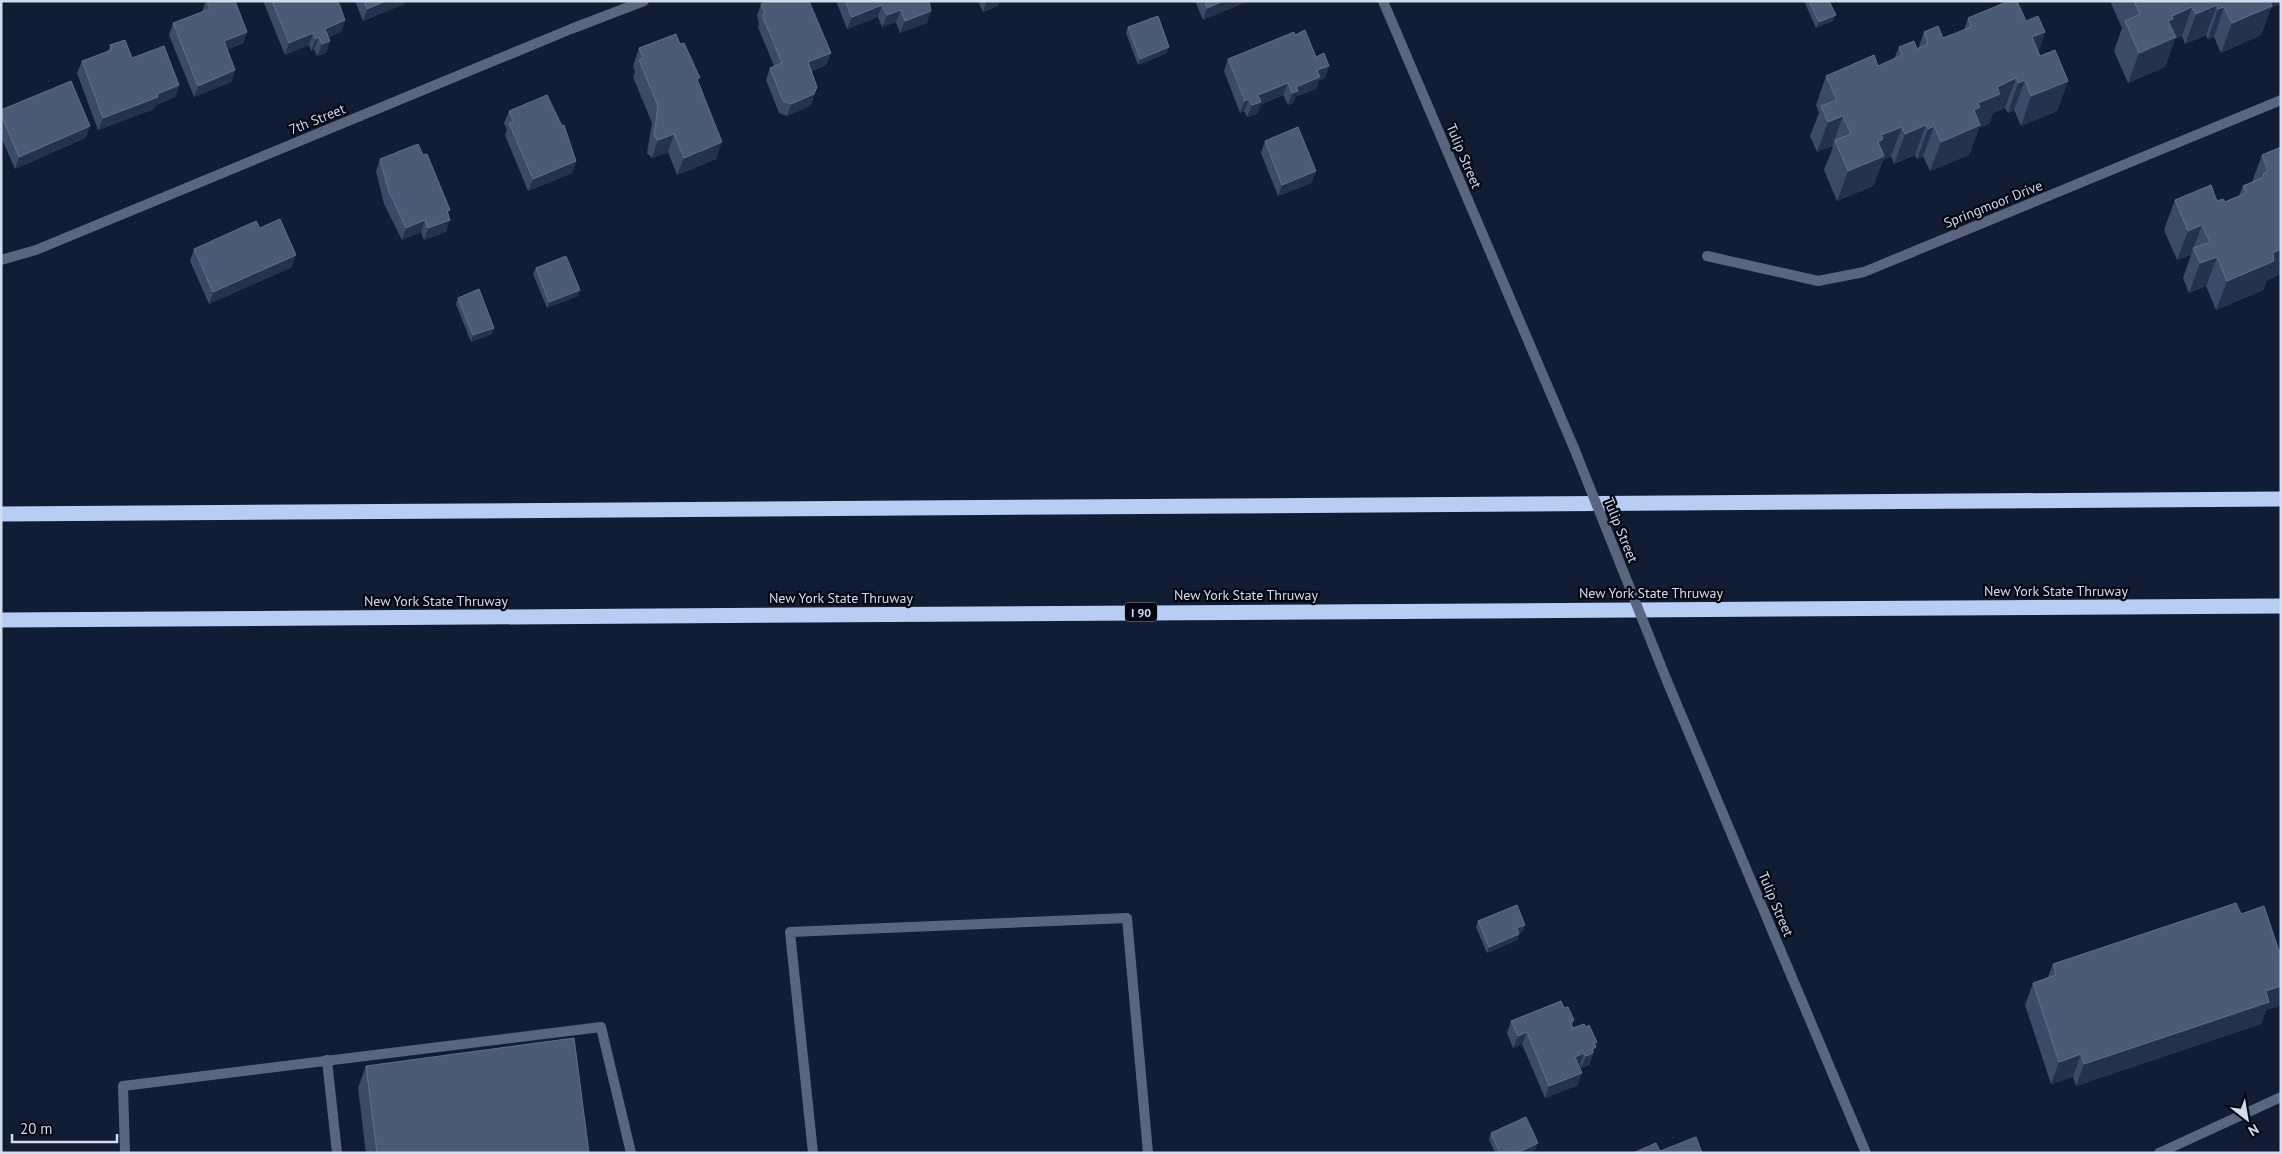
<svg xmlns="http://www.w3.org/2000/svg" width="2282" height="1154" font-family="'PT Sans',sans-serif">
<rect width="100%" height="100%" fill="#101d34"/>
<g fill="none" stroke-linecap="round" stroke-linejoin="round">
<g stroke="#58667f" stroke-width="10">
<polyline points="327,1060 337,1153"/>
<polyline points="125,1153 123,1086 601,1027 631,1153"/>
<polyline points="813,1153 790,932 1127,918 1148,1153"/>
<polyline points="2159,1153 2281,1097"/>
</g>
<g stroke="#58667f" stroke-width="10">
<polyline points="1707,256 1818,281 1864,272 2281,100"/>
<polyline points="1,260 36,250 571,29 644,1"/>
</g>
<g stroke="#58667f" stroke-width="10">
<polyline points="1383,1 1574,448"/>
<polyline points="1667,681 1866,1153"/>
</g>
<g stroke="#b7cdf4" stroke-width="15">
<polyline points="1,514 2281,499"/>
<polyline points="1,620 2281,606"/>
</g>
<polyline stroke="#58667f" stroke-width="10" points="1574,448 1667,681"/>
</g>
<g fill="#3c4b65">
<polygon points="206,1 227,1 247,32 243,43 227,50 235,70 231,82 194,97 169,35 173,23 202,12"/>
<polygon points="263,1 338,1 345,20 341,32 328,37 330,41 326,53 317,56 314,49 311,51 309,45 285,55"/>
<polygon points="355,1 405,1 404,4 363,21"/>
<polygon points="836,1 929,1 927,23 900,33 896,22 882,27 878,17 847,29"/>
<polygon points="978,1 1000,1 998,6 983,12"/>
<polygon points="1195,1 1248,1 1203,20"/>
<polygon points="1804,1 1829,1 1833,21 1816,28"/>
<polygon points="2110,1 2281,1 2280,4 2271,8 2261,35 2221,53 2214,37 2208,39 2206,35 2185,44 2182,36 2175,39 2165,67 2128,83 2114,51 2122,28"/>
<polygon points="761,4 831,53 826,65 812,71 813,99 810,106 787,116 779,113 766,80 770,68 774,66 758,27 759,23 757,16"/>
<polygon points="1968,18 2026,21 2045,32 2038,52 2040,56 2068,81 2057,111 2021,126 2014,110 2008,113 2005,108 1993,113 1989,124 1979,128 1969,155 1930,171 1923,156 1917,159 1915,155 1894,164 1891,156 1883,160 1873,186 1837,201 1824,170 1833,147 1832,146 1817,152 1810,136 1819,113 1816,105 1826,76 1878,66 1894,59 1899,47 1918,49 1924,32 1943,38 1964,30"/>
<polygon points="1128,27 1167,53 1138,65 1126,33"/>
<polygon points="1295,35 1316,57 1325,78 1319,80 1316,89 1295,97 1293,103 1288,105 1283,95 1260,105 1257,114 1247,117 1244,111 1240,113 1224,71 1228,59"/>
<polygon points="110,45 179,85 175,97 156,105 154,109 98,130 77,73 82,61 108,51"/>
<polygon points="639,48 698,83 716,159 677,175 668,152 652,158 647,153 652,123 633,77 635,72 633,66"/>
<polygon points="1,110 90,126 85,138 15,169 1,137"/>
<polygon points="509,111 576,161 572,173 528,191 505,135 507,130 504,123"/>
<polygon points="1265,141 1316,171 1311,183 1278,196 1261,153"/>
<polygon points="2281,147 2281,274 2267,280 2263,290 2216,310 2206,286 2189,293 2183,278 2191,255 2177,260 2164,230 2175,200 2225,202 2239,196 2243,186 2252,182 2262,155"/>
<polygon points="380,159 448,215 446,232 424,240 421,232 402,240 384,204 376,171"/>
<polygon points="260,228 292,267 209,304 190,261 194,249"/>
<polygon points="536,268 578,296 547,308 533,274"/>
<polygon points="458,298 494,328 492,334 471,342 456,304"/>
<polygon points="2241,914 2281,957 2281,1005 2266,1010 2261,1024 2076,1086 2073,1077 2051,1084 2025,1005 2033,983 2047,979 2053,964"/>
<polygon points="1478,921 1523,931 1519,933 1519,934 1517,940 1487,953 1476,927"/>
<polygon points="1564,1008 1574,1020 1572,1025 1573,1028 1586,1027 1597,1042 1589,1065 1581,1068 1580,1065 1579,1066 1578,1085 1545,1098 1522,1044 1513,1048 1507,1033 1511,1021"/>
<polygon points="366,1066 589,1153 366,1153 358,1088"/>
<polygon points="1491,1133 1536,1149 1528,1153 1495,1153 1489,1139"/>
</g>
<g fill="#24324b">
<polygon points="386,1 405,1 404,4 363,21 367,9"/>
<polygon points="986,1 1000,1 998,6 983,12"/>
<polygon points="1223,1 1248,1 1203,20 1207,8"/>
<polygon points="2262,1 2281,1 2280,4 2271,8 2261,35 2221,53 2232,23"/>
<polygon points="882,5 878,17 847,29 852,17"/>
<polygon points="2217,5 2206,35 2185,44 2196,14"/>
<polygon points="2192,7 2182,36 2175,39 2165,67 2128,83 2139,53 2172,16"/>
<polygon points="2224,7 2214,37 2208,39 2218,9"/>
<polygon points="901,10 896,22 882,27 887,15"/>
<polygon points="931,11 927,23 900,33 905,21"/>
<polygon points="1836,15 1833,21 1816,28 1819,22"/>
<polygon points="345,20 341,32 321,41 325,29"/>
<polygon points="247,32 243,43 219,53 224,41"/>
<polygon points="2045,32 2034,62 2032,37"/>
<polygon points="313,33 309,45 285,55 289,43"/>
<polygon points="319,37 314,49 311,51 316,39"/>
<polygon points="330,41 326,53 317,56 322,44"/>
<polygon points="1169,47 1167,53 1138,65 1140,59"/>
<polygon points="831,53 826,65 804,74 808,62"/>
<polygon points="1329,66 1325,78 1319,80 1316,89 1295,97 1293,103 1288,105 1292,93 1296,87 1317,70"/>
<polygon points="235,70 231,82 194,97 198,86"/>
<polygon points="2016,78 2005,108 1993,113 1989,124 1979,128 1969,155 1930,171 1941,142 1974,110 1978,103 1997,87"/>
<polygon points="2025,80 2014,110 2008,113 2018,83"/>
<polygon points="2068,81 2057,111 2021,126 2031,96"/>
<polygon points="1288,83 1283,95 1260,105 1257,114 1247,117 1252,105 1258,95"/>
<polygon points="179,85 175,97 156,105 154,109 98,130 103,118 157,94"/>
<polygon points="817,87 810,106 787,116 791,104"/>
<polygon points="1249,99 1244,111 1240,113 1245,101"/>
<polygon points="1843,116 1832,146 1817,152 1828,122"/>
<polygon points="1926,125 1915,155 1894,164 1905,134"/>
<polygon points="90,126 85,138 15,169 19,157"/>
<polygon points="1934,126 1923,156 1917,159 1928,129"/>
<polygon points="1902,127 1891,156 1883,160 1873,186 1837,201 1848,171 1881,135"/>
<polygon points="674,134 668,152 652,158 658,140"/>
<polygon points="722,142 716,159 677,175 684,158"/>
<polygon points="576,161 572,173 528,191 533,179"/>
<polygon points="1316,171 1311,183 1278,196 1282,185"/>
<polygon points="450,210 446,221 450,220 446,232 424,240 428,228 447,211"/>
<polygon points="425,220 421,232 402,240 406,228"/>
<polygon points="2202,225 2191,255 2177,260 2188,231"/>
<polygon points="2281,249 2281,274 2267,280 2263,290 2216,310 2227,281 2273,253"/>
<polygon points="296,255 292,267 209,304 213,292"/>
<polygon points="2217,257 2206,286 2189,293 2200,263"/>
<polygon points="580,290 578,296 547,308 549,302"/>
<polygon points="494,328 492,334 471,342 473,335"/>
<polygon points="1525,925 1523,931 1515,935 1517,928"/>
<polygon points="1519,934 1517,940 1487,953 1489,947"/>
<polygon points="2281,986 2281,1005 2266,1010 2261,1024 2076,1086 2084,1064 2266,991"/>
<polygon points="1527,1032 1522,1044 1513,1048 1518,1036"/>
<polygon points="1597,1042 1589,1065 1581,1068 1586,1056 1594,1043"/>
<polygon points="1584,1053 1580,1065 1571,1069 1575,1057"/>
<polygon points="2081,1054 2073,1077 2051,1084 2059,1062"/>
<polygon points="1582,1073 1578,1085 1545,1098 1549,1086"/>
<polygon points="1538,1143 1536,1149 1528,1153 1517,1153"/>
</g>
<g fill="#4c5b74" stroke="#616f86">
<polygon points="207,1 227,1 227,2 230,1 235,1 247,32 224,41 235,70 198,86 173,23 210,9"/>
<polygon points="272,1 338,1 345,20 325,29 330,41 322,44 319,37 316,39 313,33 289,43"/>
<polygon points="364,1 386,1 367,9"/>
<polygon points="769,1 809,1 831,53 808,62 817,87 814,94 791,104 783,101 770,68 782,63 762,15 765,14 761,4"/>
<polygon points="845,1 929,1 931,11 905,21 901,10 887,15 882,5 852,17"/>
<polygon points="1205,1 1223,1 1207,8"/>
<polygon points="1809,1 1829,1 1836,15 1819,22"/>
<polygon points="2009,1 2017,1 2026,21 2038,16 2045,32 2032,37 2040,56 2055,50 2068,81 2031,96 2025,80 2018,83 2016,78 1997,87 2000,94 1978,103 1980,107 1974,110 1980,125 1941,142 1934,126 1928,129 1926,125 1905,134 1902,127 1881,135 1883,139 1878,142 1884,156 1848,171 1835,140 1851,134 1843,116 1828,122 1821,106 1837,100 1826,76 1874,55 1878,66 1902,55 1899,47 1914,41 1917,49 1928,44 1924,32 1938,26 1943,38 1971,27 1968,18"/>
<polygon points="2134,1 2270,1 2272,6 2232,23 2224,7 2218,9 2217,5 2196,14 2192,7 2172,16 2173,19 2168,21 2176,37 2139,53 2125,21 2140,14"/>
<polygon points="1158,16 1169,47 1140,59 1128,27"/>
<polygon points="1305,30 1316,57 1324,53 1329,66 1317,70 1320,77 1296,87 1298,91 1292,93 1288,83 1258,95 1261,102 1252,105 1249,99 1245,101 1228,59 1294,32 1295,35"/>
<polygon points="676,34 680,44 684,43 700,78 697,79 722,142 684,158 674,134 658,140 654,136 658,106 639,60 643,58 639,48"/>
<polygon points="125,40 132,58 164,46 179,85 157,94 158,97 103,118 82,61 112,50 110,45"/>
<polygon points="71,81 90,126 19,157 1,114 1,110"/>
<polygon points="547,95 562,126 564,125 576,161 533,179 509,123 513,121 509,111"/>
<polygon points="1298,127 1316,171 1282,185 1265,141"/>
<polygon points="418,144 423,155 427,154 450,210 447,211 450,220 428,228 425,220 406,228 389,192 380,159"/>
<polygon points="2281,147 2281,249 2273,253 2274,261 2227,281 2217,257 2200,263 2193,248 2210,242 2202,225 2188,231 2175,200 2211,185 2217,201 2223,199 2225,202 2246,193 2243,186 2264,177 2263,174 2268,171 2262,155"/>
<polygon points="280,219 296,255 213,292 194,249 256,221 260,228"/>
<polygon points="566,256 580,290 549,302 536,268"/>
<polygon points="479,289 494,328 473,335 458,298"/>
<polygon points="2236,903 2241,914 2264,906 2281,957 2281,986 2266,991 2269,1002 2084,1064 2081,1054 2059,1062 2033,983 2056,975 2053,964"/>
<polygon points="1517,905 1525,925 1517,928 1519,934 1489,947 1478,921"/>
<polygon points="1561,1001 1564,1008 1568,1007 1574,1020 1570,1022 1573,1028 1584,1024 1586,1027 1589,1025 1597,1042 1594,1043 1596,1047 1592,1049 1593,1053 1586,1056 1584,1053 1575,1057 1582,1073 1549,1086 1527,1032 1518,1036 1511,1021"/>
<polygon points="574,1038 589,1153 377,1153 366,1066"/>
<polygon points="1526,1117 1538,1143 1517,1153 1500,1153 1491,1133"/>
<polygon points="1696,1137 1702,1153 1633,1153 1656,1143 1660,1151"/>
</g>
<g text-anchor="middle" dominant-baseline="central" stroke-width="4.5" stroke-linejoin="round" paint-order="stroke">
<rect fill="#040711" stroke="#949caa" stroke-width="1" x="1125" y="602.5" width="32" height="19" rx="4"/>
<g font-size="12" font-weight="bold" fill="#d2dcec">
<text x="1141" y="612">I 90</text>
</g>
<g font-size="14" fill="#d2dcec" stroke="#040711">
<text transform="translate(317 119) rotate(-22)">7th Street</text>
<text transform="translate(1464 156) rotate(67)">Tulip Street</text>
<text transform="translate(1993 204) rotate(-22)">Springmoor Drive</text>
<text transform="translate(1621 530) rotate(68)">Tulip Street</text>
<text x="2056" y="591">New York State Thruway</text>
<text x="1651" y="593">New York State Thruway</text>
<text x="1246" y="595">New York State Thruway</text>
<text x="841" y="598">New York State Thruway</text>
<text x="436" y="601">New York State Thruway</text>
<text transform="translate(1776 904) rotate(67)">Tulip Street</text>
</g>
</g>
<rect width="2282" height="1154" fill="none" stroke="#d2dcec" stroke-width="5"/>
<g transform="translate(2247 1119) rotate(149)" stroke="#040711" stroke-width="4" paint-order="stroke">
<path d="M0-4L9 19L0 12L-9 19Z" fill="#d2dcec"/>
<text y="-8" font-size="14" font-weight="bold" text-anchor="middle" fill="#d2dcec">N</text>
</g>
<path d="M12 1134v8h105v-8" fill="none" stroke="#d2dcec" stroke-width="2.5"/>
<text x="20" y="1134" font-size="15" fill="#d2dcec" stroke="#040711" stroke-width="4" paint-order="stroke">20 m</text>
</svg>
